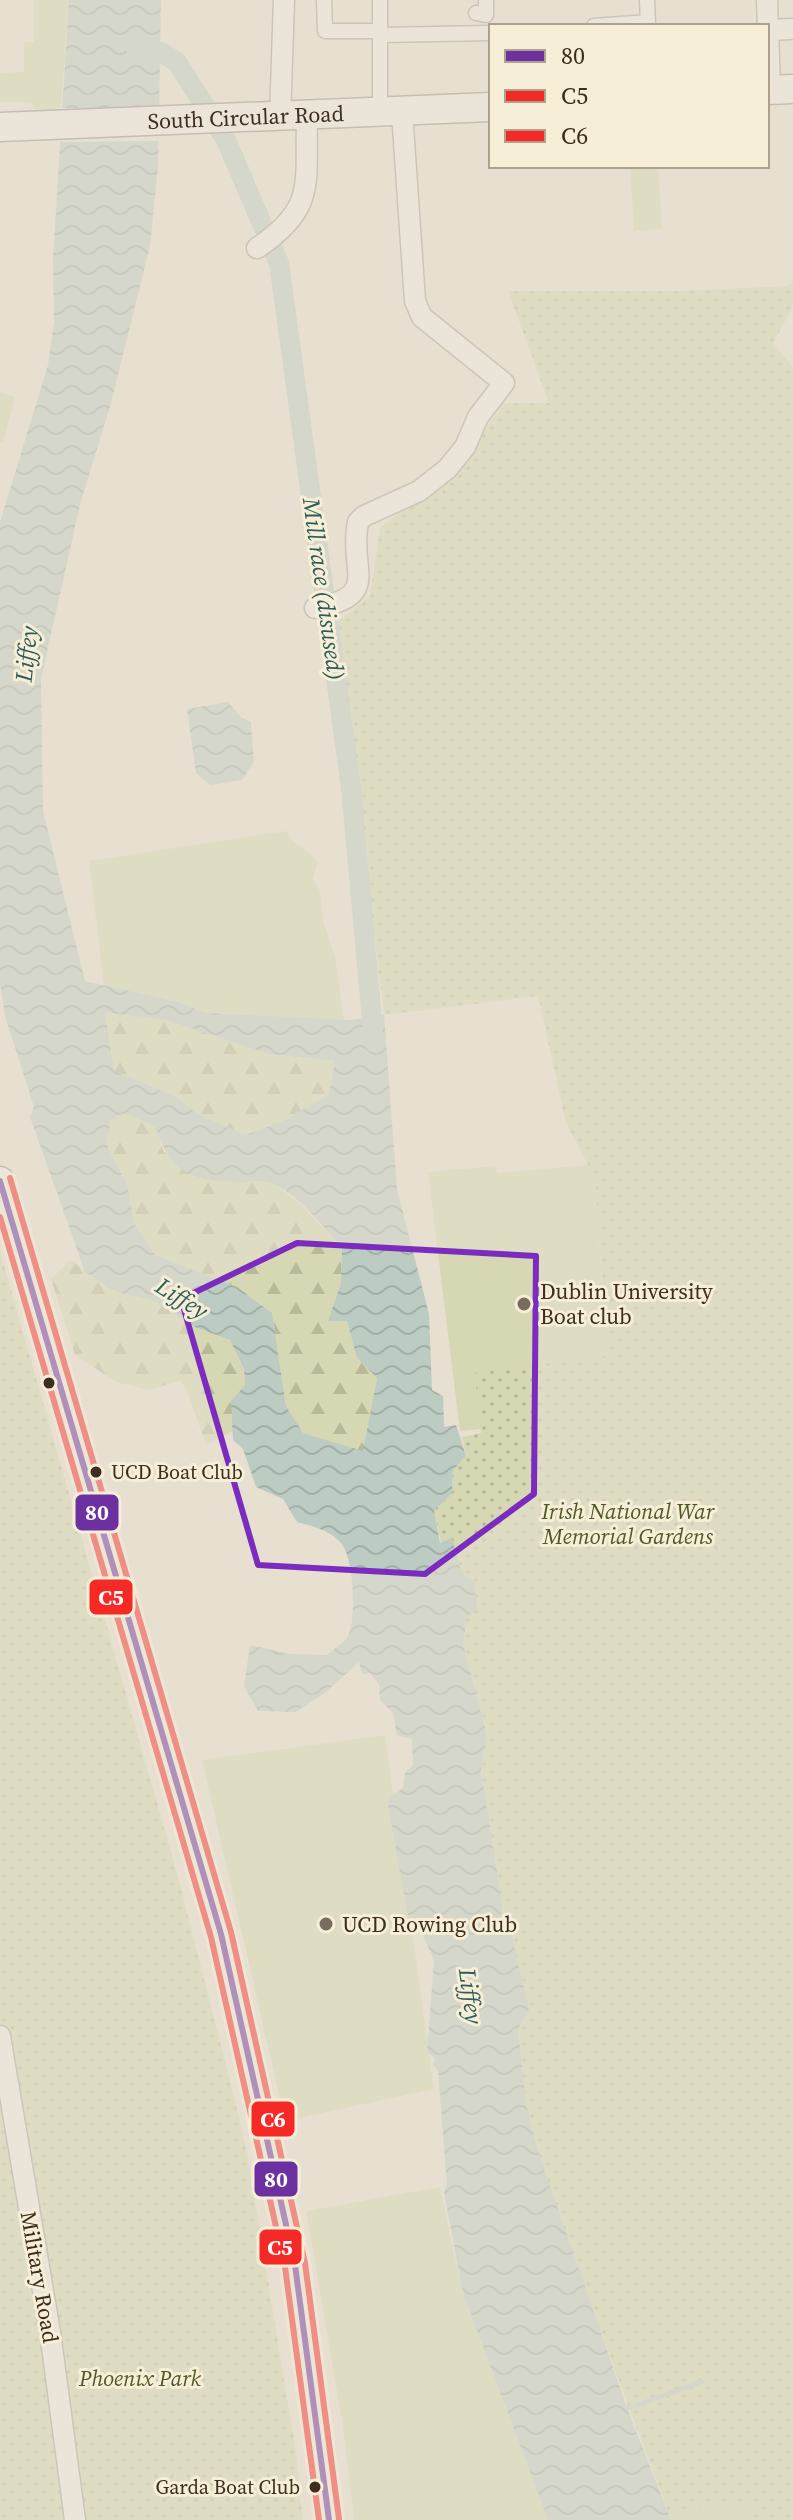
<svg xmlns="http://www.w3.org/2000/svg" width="793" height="2520" font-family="'Source Serif 4',serif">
<defs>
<pattern id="forest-firs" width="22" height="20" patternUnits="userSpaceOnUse" patternTransform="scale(2)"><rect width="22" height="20" fill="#d6d7b3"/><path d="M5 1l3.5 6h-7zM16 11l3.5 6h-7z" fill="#b9b99a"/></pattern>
<pattern id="park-dots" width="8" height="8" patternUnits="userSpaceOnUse" patternTransform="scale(2)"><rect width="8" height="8" fill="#d6d7b3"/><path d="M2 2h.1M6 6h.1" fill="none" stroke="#b9b99a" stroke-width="1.8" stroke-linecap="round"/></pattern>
<pattern id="water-waves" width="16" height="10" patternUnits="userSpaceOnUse" patternTransform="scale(2)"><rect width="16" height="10" fill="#bcccc2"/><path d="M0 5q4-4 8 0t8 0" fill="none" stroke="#a2b0a6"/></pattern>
</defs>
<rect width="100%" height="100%" fill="#e7e0d1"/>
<g fill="#d6d7b3">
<polygon points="34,0 69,0 61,108 37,111 31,102 0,102 0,73 24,72 24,42 34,42"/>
<polygon points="658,166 662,229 634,231 630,168"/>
<polygon points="0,392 15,397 3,443 0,442"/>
<path d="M286,831c8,16 23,18 32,31l-5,17 7,12 3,29 12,36 9,64 -138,-7 -28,-11 -74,-16 -15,-125z"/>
<polygon points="589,1165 595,1178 607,1357 476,1373 481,1429 460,1431 428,1172 496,1166 497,1173"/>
<polygon points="385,1735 434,2089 285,2121 202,1760"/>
<polygon points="440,2187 463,2293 548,2520 354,2520 343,2426 306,2211"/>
<polygon points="754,2501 754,2520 671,2520 668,2511"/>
</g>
<g fill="url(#forest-firs)">
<polygon points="105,1011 166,1020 269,1054 335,1061 329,1094 287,1119 246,1135 198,1114 175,1096 114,1071"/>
<polygon points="123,1113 155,1126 164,1152 221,1181 272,1182 296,1200 342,1247 341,1283 329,1320 347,1321 357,1358 377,1378 364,1452 303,1433 286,1406 272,1313 237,1287 155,1255 134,1224 127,1184 106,1144 111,1120"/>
<polygon points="71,1260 117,1292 155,1301 192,1326 230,1340 244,1369 245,1386 232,1403 233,1431 206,1445 186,1388 180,1381 149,1390 116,1382 75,1355 51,1279"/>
</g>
<g fill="url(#park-dots)">
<polygon points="793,282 793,307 773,343 793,367 793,2520 754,2520 753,2501 668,2511 579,2275 538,2151 526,2103 518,2028 529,2009 510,1929 498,1924 503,1910 481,1770 487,1735 463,1644 466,1617 461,1573 452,1539 441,1543 434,1509 452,1494 453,1470 466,1456 462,1437 481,1433 475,1373 607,1356 595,1178 566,1123 538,996 384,1015 337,622 370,596 380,527 461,467 503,403 549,403 508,291 682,291 786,286"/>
<polygon points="0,1251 177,1873 234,2096 248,2158 296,2452 303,2520 0,2520"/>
</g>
<g fill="url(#water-waves)" fill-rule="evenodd">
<path d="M69,0h92l-3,166 -8,80 -39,157 -31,102 -39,174 2,132 42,170 93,21 28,11 145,7 33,-5 13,174 32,125 3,76 11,6 1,31 12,-2 10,31 -13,14 -1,24 -18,16 6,33 12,-5 9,34 13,10 3,27 -10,8 -4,27 24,91 -6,35 22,140 -5,14 12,5 19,80 -11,20 8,74 12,48 89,257 44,112h-123l-85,-227 -19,-101 3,-7 -9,-114 -5,-6 2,-7 -8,-6 7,-92 -15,-34 -10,-5 -21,-116 1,-7 14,-10 2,-15 8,-8 -1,-26 -15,-4 -4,-22 -13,-13 -1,-15 -9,-12 -8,1 -3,-12 -33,30 -30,20 -38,-1 -14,-25 6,-41 40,9 37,1c7,-6 19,-14 22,-21 7,-19 5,-76 -8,-91 -11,-13 -29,-17 -44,-21l-14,-23 -27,-12 -13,-38 -10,-9 -2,-39 14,-16 -1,-16 -14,-29 -38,-14 -37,-25 -38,-9 -32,-20 -55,-155 4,-10 -29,-91 -5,-33v-461l48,-157 6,-43 -1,-63zM105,1012l61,8 103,34 66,7 -6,33 -42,25 -41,16 -48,-21 -23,-18 -61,-25zM123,1113l32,13c17,49 36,55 89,56 9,0 22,-2 30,2 27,13 48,42 68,63l-1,36 -13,38h19l10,37 20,20 -14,73 -60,-18 -17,-27 -14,-93 -35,-26 -82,-32 -21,-31 -7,-40 -21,-40 5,-24z"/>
<polygon points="228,702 241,717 251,722 254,762 242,780 210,785 196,773 187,709"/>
</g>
<polygon fill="#e7e0d1" points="61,108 158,108 158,141 61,142"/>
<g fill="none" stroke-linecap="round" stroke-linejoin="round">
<g stroke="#bcccc2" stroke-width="5">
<polyline points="637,2405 701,2382"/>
<polyline points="627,2408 631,2407"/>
</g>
<polyline stroke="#bcccc2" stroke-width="20" points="136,48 161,52 177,62 226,140 279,263 351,788 374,1042"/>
<defs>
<g id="pedestrian">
<polyline points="324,0 325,31 380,31"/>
<polyline points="380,0 380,113"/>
<polyline points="476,13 486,15 486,0"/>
<polyline points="594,26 648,22 647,0"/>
<polyline points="380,35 491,33"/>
</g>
<g id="minor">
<polyline points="767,0 770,90"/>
<polyline points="768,30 793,29"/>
<polyline points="280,118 284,0"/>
<path d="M257,248c60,-40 48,-65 50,-131"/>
<path d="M315,608c68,-12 33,-38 43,-86l6,-6 55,-25 28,-22 18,-22 13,-30 26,-34 -82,-66 -7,-16 -13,-189"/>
<polyline points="0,2036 50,2332 75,2520"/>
</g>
<g id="secondary">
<polyline points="767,90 793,89"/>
<path id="s1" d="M0,127l491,-20"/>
<polyline points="0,1181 221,1934 295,2265 329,2520"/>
</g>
</defs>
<use href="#pedestrian" stroke="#ada599" stroke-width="17"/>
<use href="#minor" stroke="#ada599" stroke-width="23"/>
<use href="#secondary" stroke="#9c958a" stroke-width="31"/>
<use href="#pedestrian" stroke="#efebe3" stroke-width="14"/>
<use href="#minor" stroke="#efebe3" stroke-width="20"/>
<use href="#secondary" stroke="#efebe3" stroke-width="28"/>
<defs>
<polyline id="bus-1" points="0,1181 221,1934 295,2265 329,2520"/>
<polyline id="bus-2" points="0,1217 211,1937 285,2267 319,2520"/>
<polyline id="bus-3" points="10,1178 231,1932 305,2263 339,2519"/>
</defs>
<use href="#bus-1" stroke="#f7eed8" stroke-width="12"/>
<use href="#bus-2" stroke="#f7eed8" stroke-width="12"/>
<use href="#bus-3" stroke="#f7eed8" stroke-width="12"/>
<use href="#bus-1" stroke="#6c30a1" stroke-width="6"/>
<use href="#bus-2" stroke="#f52a26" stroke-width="6"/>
<use href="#bus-3" stroke="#f52a26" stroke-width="6"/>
</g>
<path d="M0 0H793V2520H0ZM297,1243l239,13 -2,238 -109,80 -167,-9 -77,-266z" fill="#e7e0d1" fill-opacity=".55" fill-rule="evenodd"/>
<path fill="none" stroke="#7b2cbf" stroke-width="6" stroke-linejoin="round" d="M297,1243l239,13 -2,238 -109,80 -167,-9 -77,-266z"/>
<g fill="#786c5e" stroke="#f7eed8" stroke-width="3">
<circle cx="524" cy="1304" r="8"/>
<circle cx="326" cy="1924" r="8"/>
</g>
<g fill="#3d2e20" stroke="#f7eed8" stroke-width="3">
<circle cx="49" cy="1383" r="7"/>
<circle cx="96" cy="1472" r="7"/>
<circle cx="315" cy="2487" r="7"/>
</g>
<g text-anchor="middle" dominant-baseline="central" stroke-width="6" stroke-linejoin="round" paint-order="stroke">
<g font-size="20" fill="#3d2e20" stroke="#f7eed8" text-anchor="start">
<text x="111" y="1472">UCD Boat Club</text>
<text x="300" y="2487" text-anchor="end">Garda Boat Club</text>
</g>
<g font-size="22" fill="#3d2e20" stroke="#f7eed8">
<text stroke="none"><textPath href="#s1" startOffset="246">South Circular Road</textPath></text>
<text transform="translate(40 2277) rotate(80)">Military Road</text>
</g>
<g font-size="22" fill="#3d2e20" stroke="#f7eed8" text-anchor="start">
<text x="540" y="1291">Dublin University<tspan x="540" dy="25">Boat club</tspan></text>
<text x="342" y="1924">UCD Rowing Club</text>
</g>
<g font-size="22" font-style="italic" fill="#4d5a26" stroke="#f7eed8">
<text x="628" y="1511">Irish National War<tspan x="628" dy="25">Memorial Gardens</tspan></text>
<text x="140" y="2378">Phoenix Park</text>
</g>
<g font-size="24" font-style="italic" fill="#2f5d5a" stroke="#f7eed8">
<text transform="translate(324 589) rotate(82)">Mill race (disused)</text>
<text transform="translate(26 654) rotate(-84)">Liffey</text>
<text transform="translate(182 1298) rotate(32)">Liffey</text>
<text transform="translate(471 1996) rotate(82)">Liffey</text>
</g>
</g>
<g stroke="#f7eed8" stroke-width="3">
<rect x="74" y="1493" width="46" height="39" rx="8" fill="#6c30a1"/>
<rect x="88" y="1578" width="46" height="38" rx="8" fill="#f52a26"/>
<rect x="250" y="2100" width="46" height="38" rx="8" fill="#f52a26"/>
<rect x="253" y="2160" width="46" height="38" rx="8" fill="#6c30a1"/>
<rect x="258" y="2228" width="45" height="38" rx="8" fill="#f52a26"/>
</g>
<g font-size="22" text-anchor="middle" font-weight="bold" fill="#fff">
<text x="97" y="1520">80</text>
<text x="111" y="1605">C5</text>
<text x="273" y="2127">C6</text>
<text x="276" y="2187">80</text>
<text x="280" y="2255">C5</text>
</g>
<rect x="489" y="24" width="280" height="144" fill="#f7eed8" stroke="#ada18e" stroke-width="2"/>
<rect x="505" y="50" width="40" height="12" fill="#6c30a1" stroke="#ada18e" stroke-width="2"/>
<text x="561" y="64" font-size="24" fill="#3d2e20">80</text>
<rect x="505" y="90" width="40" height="12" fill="#f52a26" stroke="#ada18e" stroke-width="2"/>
<text x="561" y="104" font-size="24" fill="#3d2e20">C5</text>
<rect x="505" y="130" width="40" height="12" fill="#f52a26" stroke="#ada18e" stroke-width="2"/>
<text x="561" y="144" font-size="24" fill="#3d2e20">C6</text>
</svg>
